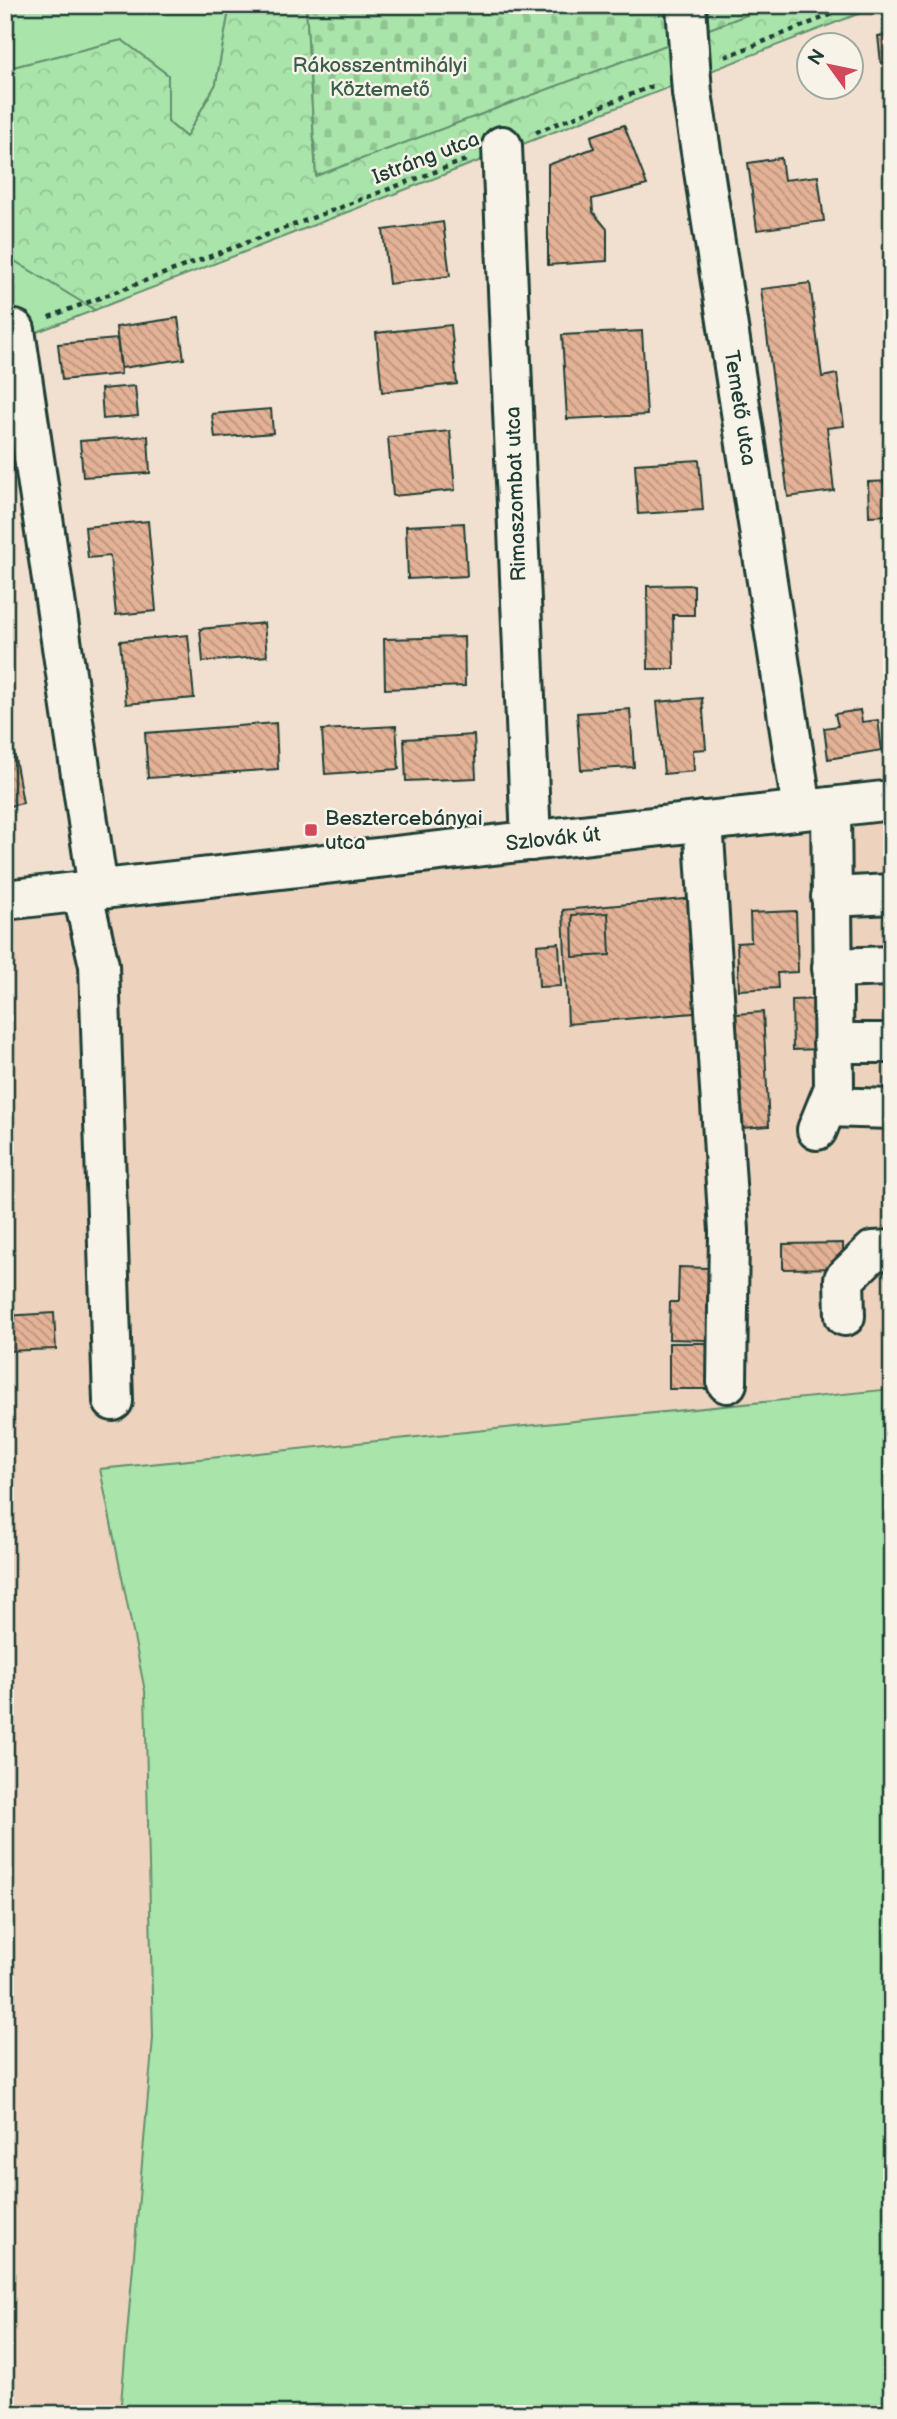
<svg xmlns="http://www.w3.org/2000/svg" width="897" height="2419" font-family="'Balsamiq Sans',sans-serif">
<defs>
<pattern id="forest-crowns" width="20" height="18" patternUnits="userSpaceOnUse" patternTransform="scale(1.75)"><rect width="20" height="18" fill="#a9e4aa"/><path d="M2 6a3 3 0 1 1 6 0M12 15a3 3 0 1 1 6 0" fill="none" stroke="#91c493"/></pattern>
<pattern id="cemetery-stones" width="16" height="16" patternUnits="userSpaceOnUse" patternTransform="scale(1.75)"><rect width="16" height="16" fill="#a9e4aa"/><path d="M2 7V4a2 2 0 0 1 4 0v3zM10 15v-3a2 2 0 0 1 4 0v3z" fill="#91c493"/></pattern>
<pattern id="building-back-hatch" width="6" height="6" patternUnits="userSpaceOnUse" patternTransform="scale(1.75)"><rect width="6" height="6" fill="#e4b296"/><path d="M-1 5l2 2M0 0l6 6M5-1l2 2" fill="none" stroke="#b8927b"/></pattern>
</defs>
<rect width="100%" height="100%" fill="#f1e0cf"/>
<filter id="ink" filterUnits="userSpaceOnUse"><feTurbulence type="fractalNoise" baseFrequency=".0143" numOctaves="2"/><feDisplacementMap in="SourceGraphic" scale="14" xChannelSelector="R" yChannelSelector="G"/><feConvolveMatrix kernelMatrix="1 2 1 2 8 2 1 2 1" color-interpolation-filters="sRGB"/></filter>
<g filter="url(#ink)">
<polygon fill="#edd2be" points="892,820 892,1389 100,1469 145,1691 153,2038 121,2403 122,2414 5,2414 5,905"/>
<g fill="#a9e4aa" stroke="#64906f" stroke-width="2">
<polygon points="5,5 230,5 216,84 186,137 168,122 168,75 122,40 5,69"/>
<polygon points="5,255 95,310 5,344"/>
<polygon points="892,1389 892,2414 122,2414 121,2403 153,2038 145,1691 100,1469"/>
</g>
<polygon fill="url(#forest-crowns)" stroke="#64906f" stroke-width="2" points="230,5 306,5 316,175 773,5 881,5 95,310 5,255 5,69 122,40 168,75 168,122 186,137 216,84"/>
<polygon fill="url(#cemetery-stones)" stroke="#64906f" stroke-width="2" points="306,5 773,5 316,176"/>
<g fill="url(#building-back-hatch)" stroke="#1f3d34" stroke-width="2">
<polygon points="892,35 892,62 881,63 878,36"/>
<polygon points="624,125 647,185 592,199 593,212 607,229 607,261 548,265 548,165 594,148 591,136"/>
<polygon points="781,158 784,180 818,176 824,221 757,230 748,163"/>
<polygon points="443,222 450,276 389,284 383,230"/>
<polygon points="810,283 822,377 837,374 844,426 827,428 834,491 788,497 761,289"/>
<polygon points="178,318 184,359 121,368 116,327"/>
<polygon points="451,325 457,384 382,392 376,333"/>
<polygon points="642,331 647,415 567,419 562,335"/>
<polygon points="117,339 121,374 62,380 58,344"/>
<polygon points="135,386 138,416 103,419 101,389"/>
<polygon points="271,409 273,433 215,438 212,414"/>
<polygon points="450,431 455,490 393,496 388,437"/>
<polygon points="148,436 150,473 83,477 80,441"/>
<polygon points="699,460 703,510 638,514 635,464"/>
<polygon points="892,481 892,515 869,516 868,482"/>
<polygon points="148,521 156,611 116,615 110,556 88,558 85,527"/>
<polygon points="464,523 467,576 408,579 406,526"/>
<polygon points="892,567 892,678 885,568"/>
<polygon points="694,585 694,615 673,615 674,669 648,669 647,586"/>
<polygon points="264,623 267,656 203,662 200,629"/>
<polygon points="188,635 194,698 126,704 120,641"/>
<polygon points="464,637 465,686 385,689 384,639"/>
<polygon points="702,698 706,749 693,750 694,771 664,774 657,702"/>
<polygon points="630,709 634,767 581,770 577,713"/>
<polygon points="860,710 862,722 878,720 882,750 828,759 824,728 838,726 835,714"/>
<polygon points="276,723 278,769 148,778 145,733"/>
<polygon points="396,726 399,769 325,774 322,730"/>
<polygon points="474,735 476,778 406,781 404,739"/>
<polygon points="13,747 23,803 5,807 5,748"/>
<polygon points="695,898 705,1012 568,1024 563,910"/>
<polygon points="796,911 798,972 777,973 778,988 739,990 737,943 751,942 750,913"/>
<polygon points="608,913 610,955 573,957 572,915"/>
<polygon points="559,943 561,986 539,987 537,945"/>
<polygon points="820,999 821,1049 793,1050 792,1000"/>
<polygon points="763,1012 769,1126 742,1128 736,1014"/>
<polygon points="843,1243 843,1268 783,1269 783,1244"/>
<polygon points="679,1267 708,1268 707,1340 669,1339 670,1302 678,1302"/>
<polygon points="54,1313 56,1349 5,1351 5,1316"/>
<rect x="669" y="1343" width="38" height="46"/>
</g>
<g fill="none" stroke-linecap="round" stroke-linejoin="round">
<defs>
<g id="minor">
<polyline points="686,5 692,93 802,809"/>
<polyline points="502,146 531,841"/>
<polyline points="15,330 98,889"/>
<polyline points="703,821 729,1231 727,1383"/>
<polyline points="82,891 99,965 113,1401"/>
<polyline points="831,897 892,894"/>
<polyline points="832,968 892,966"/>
<polyline points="833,1043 892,1043"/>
<polyline points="827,1107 892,1109"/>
<polyline points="817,1130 834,1088 831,807"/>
<polyline points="845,1316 844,1279 873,1251 892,1250"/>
</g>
<polyline id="major" points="5,900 892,800"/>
</defs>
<use href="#minor" stroke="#1f3d34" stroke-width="44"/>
<use href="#major" stroke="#1f3d34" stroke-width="44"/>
<g stroke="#1f3d34" stroke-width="4.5" stroke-dasharray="5 5" stroke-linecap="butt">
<polyline points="725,57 855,5"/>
<polyline points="536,132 655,85"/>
<polyline points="49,317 466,160"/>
</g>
<use href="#minor" stroke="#f7f3e8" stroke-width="38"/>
<use href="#major" stroke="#f7f3e8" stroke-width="38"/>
</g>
</g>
<rect fill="#d1495b" stroke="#f7f3e8" stroke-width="2.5" x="304" y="823" width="14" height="14" rx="3.5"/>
<g text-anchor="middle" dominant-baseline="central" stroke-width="5" stroke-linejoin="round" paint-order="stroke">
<g font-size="21" fill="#3b5e4c" stroke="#f7f3e8">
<text x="380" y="65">Rákosszentmihályi<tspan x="380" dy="24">Köztemető</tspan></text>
</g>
<g font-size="21" fill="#1f3d34" stroke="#f7f3e8">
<text transform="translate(426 158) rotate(-21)">Istráng utca</text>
<text transform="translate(740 408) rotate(81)">Temető utca</text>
<text transform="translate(516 494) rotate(-92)">Rimaszombat utca</text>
<text transform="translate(553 839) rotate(-6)">Szlovák út</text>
</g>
<g font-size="21" fill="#1f3d34" stroke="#f7f3e8" text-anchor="start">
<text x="325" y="818">Besztercebányai<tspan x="325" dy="24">utca</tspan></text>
</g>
</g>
<rect width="897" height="2419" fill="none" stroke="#f7f3e8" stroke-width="28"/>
<rect x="14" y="14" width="869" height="2391" fill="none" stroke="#1f3d34" stroke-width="2.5" filter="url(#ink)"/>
<g transform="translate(830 66) rotate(303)"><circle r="33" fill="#f7f3e8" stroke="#a1aaa0" stroke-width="2"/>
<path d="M0-5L12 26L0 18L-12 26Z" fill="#d1495b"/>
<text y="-10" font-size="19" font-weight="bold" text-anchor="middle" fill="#1f3d34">N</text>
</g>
</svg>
